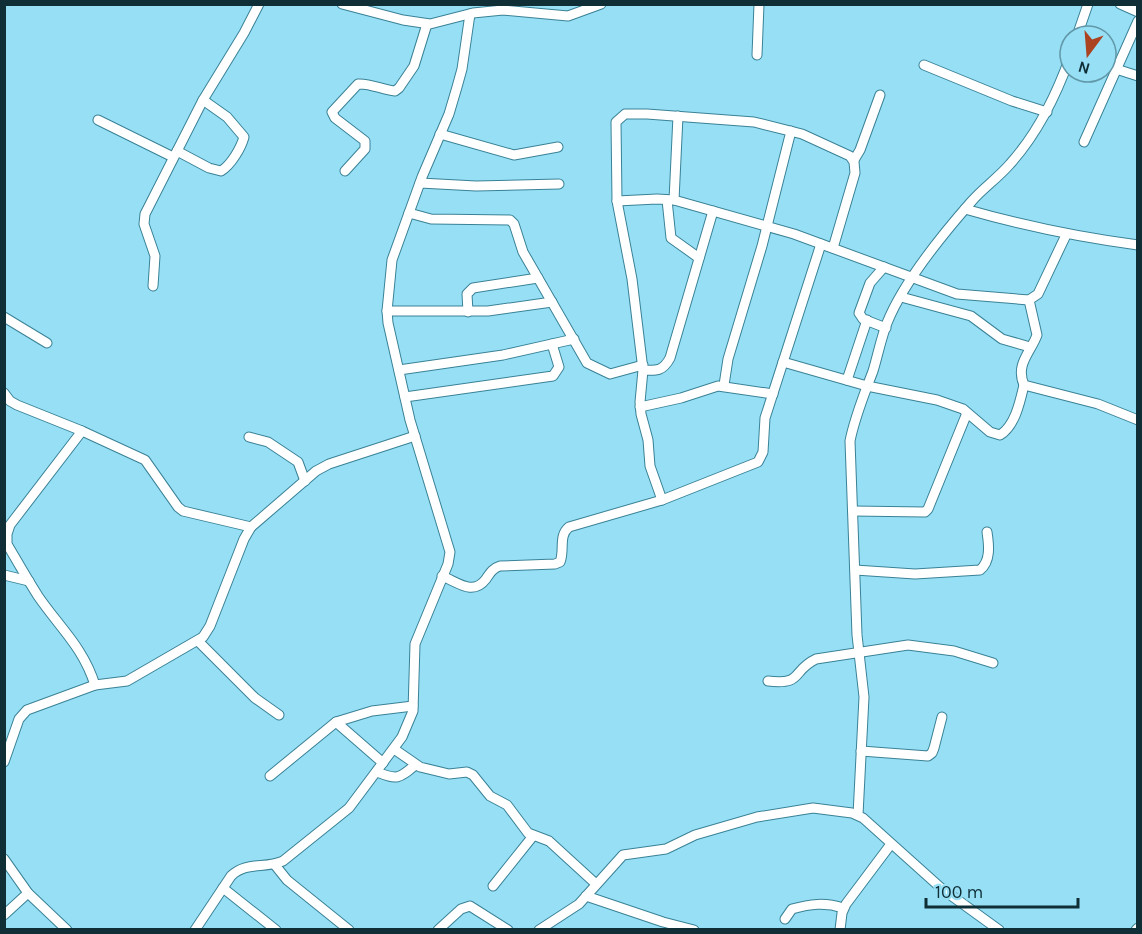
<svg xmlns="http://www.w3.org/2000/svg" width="1142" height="934" font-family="Karla,sans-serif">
<rect width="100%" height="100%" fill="#97dff5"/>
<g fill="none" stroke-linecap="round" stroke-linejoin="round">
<defs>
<g id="minor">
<polyline points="342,4 403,20 430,24 473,13 503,10 568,16 601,4"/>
<polyline points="1120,4 1138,12"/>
<polyline points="1077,36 1088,4"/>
<polyline points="757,55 759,4"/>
<polyline points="924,65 1012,101 1047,112"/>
<polyline points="1116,69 1138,76"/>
<polyline points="98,120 173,157"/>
<polyline points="440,134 514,155 558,147"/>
<polyline points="1084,142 1138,21"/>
<path d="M177,151l32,17 12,3c10,-6 20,-23 23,-34l-17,-20 -24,-17"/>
<polyline points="854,160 860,150 880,95"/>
<path d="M345,171l20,-22v-8l-30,-23 -3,-6 26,-28c12,-1 25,6 37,7l4,-3 15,-22 13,-42"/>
<polyline points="420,183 476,186 559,184"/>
<polyline points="667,200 671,238 699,258"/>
<polyline points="674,200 678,116"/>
<polyline points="617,201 657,199 674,200 794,234 957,294 1029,300 1038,294 1066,235"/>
<path d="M965,209c59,17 112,28 173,36"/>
<polyline points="409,213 431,219 510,220 514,224 523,252 587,363 610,374 643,365"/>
<polyline points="884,267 870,283 859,313 863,319 886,328"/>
<polyline points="153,286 155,256 144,224 145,214 203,100 244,33 259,4"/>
<polyline points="901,297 971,316 1002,339 1030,347"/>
<path d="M1029,300l8,35c-6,17 -22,29 -13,50l74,19 40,16"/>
<polyline points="387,311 488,311 552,302"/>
<polyline points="468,312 467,294 473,288 538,278"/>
<polyline points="4,317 47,343"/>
<path d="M783,362l84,24 70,14 26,9 27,23 10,3c15,-9 20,-33 24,-50"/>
<polyline points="399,370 503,355 574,339"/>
<path d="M643,370c14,1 20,1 27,-12l43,-147"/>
<polyline points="847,380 867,320"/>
<polyline points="724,385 728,359 762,246 791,131"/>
<polyline points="4,393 10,401 17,405 82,431 145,460 178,507 183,511 251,527"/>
<polyline points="405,397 553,376 559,367 552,344"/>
<polyline points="640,407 681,398 718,386 773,394"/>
<path d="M82,431l-72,94 -3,9v10c10,17 20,35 31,52 22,32 45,51 57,89"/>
<polyline points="249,437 268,442 298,462 305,481"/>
<polyline points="662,500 650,466 648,440 641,414 640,402 643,370 632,279 617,201 616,122 625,114 647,114 754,122 802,134 850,156 854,162 855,173 833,248"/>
<polyline points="853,511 925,512 928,509 967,413"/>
<path d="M855,570l60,4 65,-4c11,-9 9,-25 7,-38"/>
<polyline points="4,575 29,581"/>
<path d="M442,576c17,7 31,20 44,3 4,-6 7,-11 14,-13l55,-2 5,-2c5,-12 -2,-26 9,-35l93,-27 96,-38 5,-10 2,-34 56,-174"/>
<polyline points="198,641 255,698 279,715"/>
<path d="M768,681c36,4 23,-10 48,-22l92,-14 46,6 39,12"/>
<polyline points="336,722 383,763"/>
<polyline points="394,749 420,767 449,774 467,772 473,775 490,796 507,805 528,833 549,841 596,884"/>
<polyline points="861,751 928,756 932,753 934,748 942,717"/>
<polyline points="4,762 19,719 27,710 95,685 127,681 203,637 210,626 244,539 251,527 316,471 329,464 415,436"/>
<path d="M377,772c20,8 22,7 38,-7"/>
<polyline points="270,776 336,722 372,711 413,706"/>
<path d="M858,815l6,-118 -7,-62 -7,-194c5,-25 14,-46 23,-70 5,-16 8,-33 14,-48 16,-40 55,-88 84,-121 12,-14 27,-24 39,-38 28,-31 46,-68 60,-107"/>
<polyline points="4,859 28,893 67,930"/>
<polyline points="275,865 287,880 349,930"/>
<polyline points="493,886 533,836"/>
<polyline points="223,888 276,930"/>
<polyline points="586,896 663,922 694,930"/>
<polyline points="4,915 28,893"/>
<path d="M785,919l7,-10c18,-5 33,-7 51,-1"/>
<path d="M195,930l36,-54c15,-15 34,-7 52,-15l66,-53 53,-71 11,-26 2,-67 33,-80 2,-12 -40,-132 -22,-97 -1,-12 5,-51 30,-83 27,-63 8,-27 5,-18 8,-55"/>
<polyline points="438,930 461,909 470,906 508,930"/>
<polyline points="539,930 579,904 623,855 666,849 695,835 757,817 813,808 852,813 863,818 941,888 999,930"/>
<polyline points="840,930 842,913 846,904 891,844"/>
<polyline points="1136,930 1138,928"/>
</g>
</defs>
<use href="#minor" stroke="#398296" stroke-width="11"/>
<use href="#minor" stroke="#fff" stroke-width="9"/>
</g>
<rect width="1142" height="934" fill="none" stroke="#0f2e36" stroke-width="12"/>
<g transform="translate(1088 54) rotate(196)"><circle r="28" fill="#97dff5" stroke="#6198a9" stroke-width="1.5"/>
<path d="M0-4.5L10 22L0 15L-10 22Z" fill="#ab4320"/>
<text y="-9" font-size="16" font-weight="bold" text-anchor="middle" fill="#0f2e36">N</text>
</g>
<path d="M926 898v9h152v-9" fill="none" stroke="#0f2e36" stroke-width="3"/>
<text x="935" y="898" font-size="18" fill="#0f2e36" stroke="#97dff5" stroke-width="4.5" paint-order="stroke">100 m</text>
</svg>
